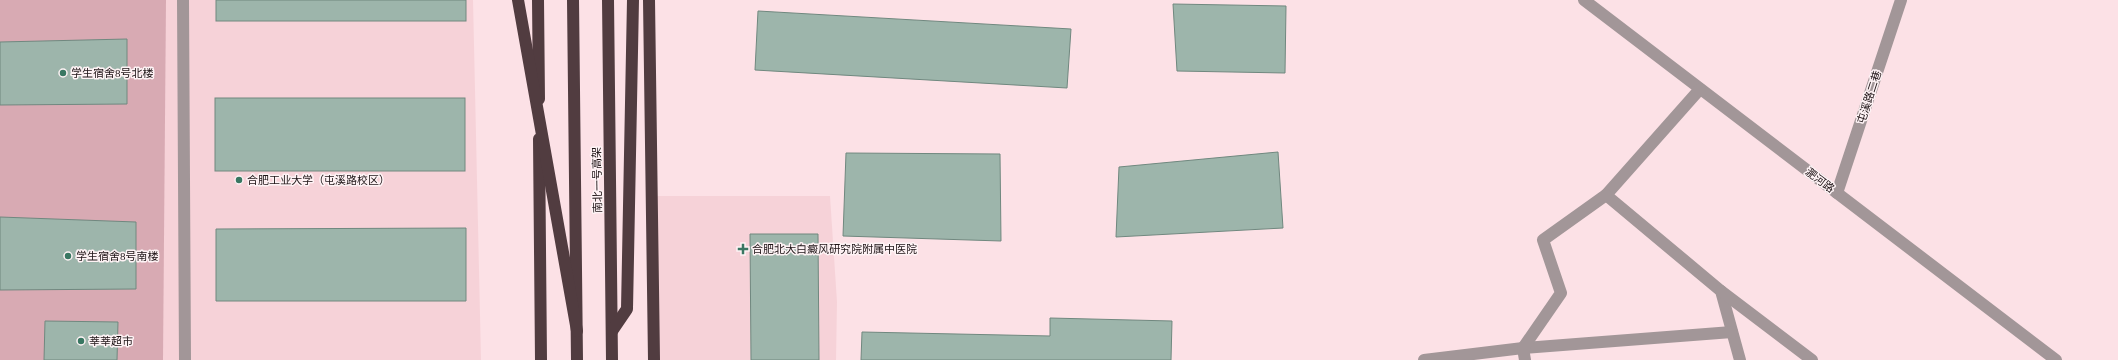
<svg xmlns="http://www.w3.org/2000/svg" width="2118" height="360" font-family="'Times New Roman','Noto Sans SC',serif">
<rect width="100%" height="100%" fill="#fce1e6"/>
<g fill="#f6d2d8">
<polygon points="0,0 473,0 481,360 0,360"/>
<polygon points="652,196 830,196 837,302 836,360 654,360"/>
</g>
<polygon fill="#d8aab3" points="0,0 166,0 163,360 0,360"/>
<g fill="#9db5ab" stroke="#70887f">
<rect x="216" y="0" width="250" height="21"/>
<polygon points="1173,4 1286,6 1285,73 1177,71"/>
<polygon points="758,11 1071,29 1067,88 755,70"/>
<polygon points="127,39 127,104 0,105 0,42"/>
<rect x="215" y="98" width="250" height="73"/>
<polygon points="1278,152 1283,228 1116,237 1119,167"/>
<polygon points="846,153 1000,154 1001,241 843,236"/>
<polygon points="0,217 136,222 136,289 0,290"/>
<polygon points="466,228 466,301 216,301 216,229"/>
<polygon points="750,234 818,234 819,360 751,360"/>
<polygon points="1050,318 1172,321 1171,360 861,360 862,332 1050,336"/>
<polygon points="45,321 118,322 117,360 44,360"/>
</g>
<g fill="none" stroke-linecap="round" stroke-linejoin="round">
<g stroke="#a29698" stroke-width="12">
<polyline points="183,0 185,360"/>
<polyline points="1584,0 2056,360"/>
<polyline points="1700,89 1606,195 1721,291 1740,360"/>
<polyline points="1837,193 1901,0"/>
<polyline points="1721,291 1812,360"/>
<polyline points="1424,360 1523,348 1732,332"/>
<polyline points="1525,360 1523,348 1561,293 1543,240 1606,195"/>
</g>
<g stroke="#513c40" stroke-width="12">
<polyline points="538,0 539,99"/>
<polyline points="573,0 577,360"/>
<polyline points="608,0 612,360"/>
<polyline points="649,0 654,360"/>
<polyline points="539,139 541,360"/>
<polyline points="612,331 627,309 633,0"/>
</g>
<polyline stroke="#513c40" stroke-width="12" points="518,0 577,331"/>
</g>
<g fill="#397762" stroke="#fef3f5" stroke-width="1.5">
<circle cx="63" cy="73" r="4"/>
<circle cx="239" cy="180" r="4"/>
<path d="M741 243h4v4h4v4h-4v4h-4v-4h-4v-4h4z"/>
<circle cx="68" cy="256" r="4"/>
<circle cx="81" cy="341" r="4"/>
</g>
<g text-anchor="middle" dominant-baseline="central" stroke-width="3" stroke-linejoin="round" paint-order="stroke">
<g font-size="11" fill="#1d1315" stroke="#fef3f5" text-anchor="start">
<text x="71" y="73">学生宿舍8号北楼</text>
<text x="247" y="180">合肥工业大学（屯溪路校区）</text>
<text x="752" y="249">合肥北大白癜风研究院附属中医院</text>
<text x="76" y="256">学生宿舍8号南楼</text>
<text x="89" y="341">莘莘超市</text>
</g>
<g font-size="11" fill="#1d1315" stroke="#fef3f5">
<text transform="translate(1869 97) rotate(-72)">屯溪路二巷</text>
<text transform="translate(597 180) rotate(-91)">南北一号高架</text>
<text transform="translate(1820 180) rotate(37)">淝河路</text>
</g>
</g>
</svg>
